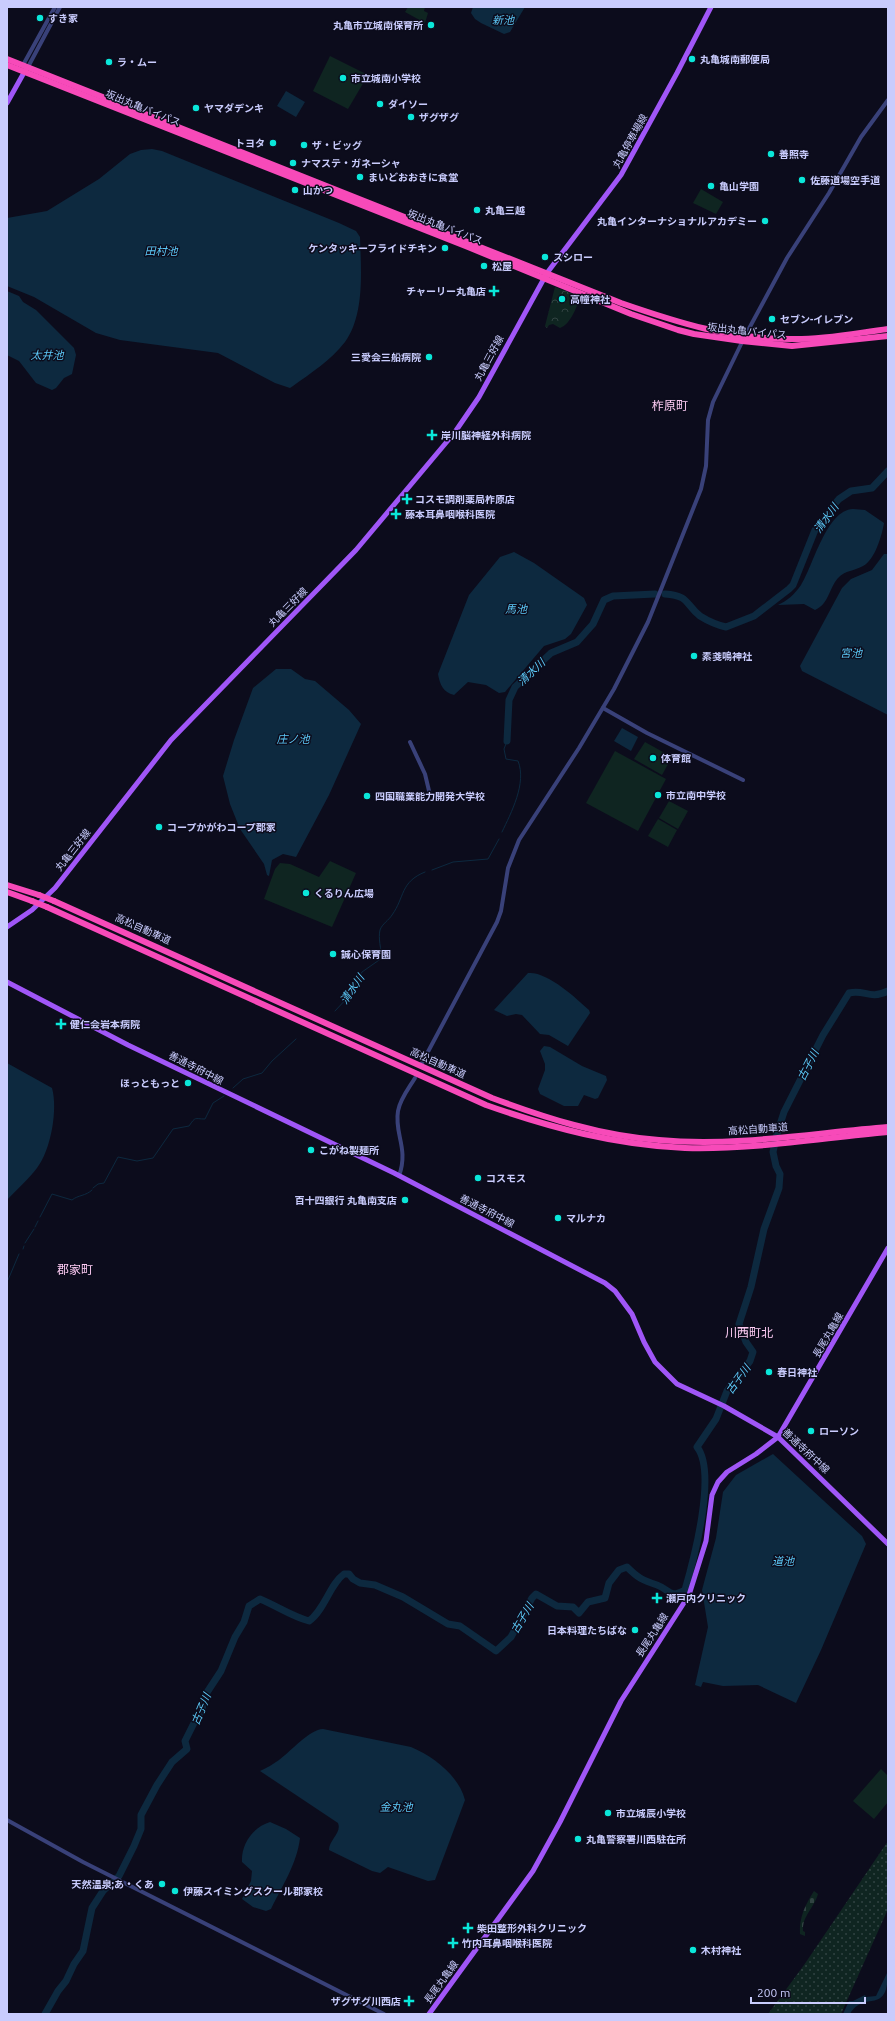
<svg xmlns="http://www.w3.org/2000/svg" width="895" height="2021" font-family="Ubuntu,'Noto Sans JP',sans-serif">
<defs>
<pattern id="forest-crowns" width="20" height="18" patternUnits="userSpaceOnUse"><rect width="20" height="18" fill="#0f2521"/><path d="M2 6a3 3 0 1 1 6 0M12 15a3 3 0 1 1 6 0" fill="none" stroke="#314342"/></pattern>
<pattern id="cemetery-stones" width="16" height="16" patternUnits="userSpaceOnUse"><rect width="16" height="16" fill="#0f2521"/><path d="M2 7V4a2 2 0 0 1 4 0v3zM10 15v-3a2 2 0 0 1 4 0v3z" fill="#314342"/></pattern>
<pattern id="park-dots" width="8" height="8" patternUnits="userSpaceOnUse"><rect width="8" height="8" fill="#0f2521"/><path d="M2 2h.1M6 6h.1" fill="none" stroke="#314342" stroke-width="1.8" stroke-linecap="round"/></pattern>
</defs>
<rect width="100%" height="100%" fill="#0c0c1c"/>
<g fill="#0f2521">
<polygon points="408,7 425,7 424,11 428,13 425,23 405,12"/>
<polygon points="330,56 368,75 348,109 313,91"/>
<polygon points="701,189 723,202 716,214 693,203"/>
<polygon points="645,742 672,757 662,775 634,759"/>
<polygon points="615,751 666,779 638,831 586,803"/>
<polygon points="669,801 688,811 678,829 659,818"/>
<polygon points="658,819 677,830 668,847 648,836"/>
<polygon points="330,861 356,873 332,927 264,899 275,869 280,863 290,864 319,877"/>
<polygon points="881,1769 888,1776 888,1802 874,1819 853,1801"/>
</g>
<path fill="url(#forest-crowns)" d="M555,287l26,10c-5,10 -10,27 -21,31l-7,-4 -4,1 -2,3 -2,-2z"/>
<path fill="url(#cemetery-stones)" d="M814,1891l4,3c-4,14 -16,22 -15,37l2,1v4l-5,-2c-1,-16 5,-29 14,-43z"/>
<polygon fill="url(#park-dots)" points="888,1841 888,1909 841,2014 768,2014 804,1965"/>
<g fill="#0d293f">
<polygon points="473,7 525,7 510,32 504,34 481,23 475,19 471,13"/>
<polygon points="286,91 305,102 296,117 277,106"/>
<path d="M152,149l10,2 177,72 17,8 4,6c1,33 5,77 -15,105 -14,18 -34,31 -52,44l-3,2 -15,-5 -57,-30 -98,-13 -24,-7 -62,-36 -27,-11v-68l40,-7 52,-32 31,-25 11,-4z"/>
<polygon points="7,291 19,296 23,302 36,310 74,348 76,355 72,374 64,378 56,388 52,390 36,383 19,361 7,355"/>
<path d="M853,509l12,1 19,13c-2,12 -9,37 -21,43 -8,5 -18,4 -25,12 -9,10 -9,26 -23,32l-11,-6 -26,1c9,-4 17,-11 23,-20 12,-18 25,-75 52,-76z"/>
<path d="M514,552l20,11 50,35 3,7 -16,29 -6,5 -21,7 -39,46 -6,1 -13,-8 -18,-3 -14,13c-11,-3 -14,-10 -16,-21l31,-79 31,-38z"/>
<polygon points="884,554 888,554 888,715 802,671 800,666 842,588 851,579 872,570"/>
<polygon points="276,669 291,669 305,679 315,681 349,710 361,724 329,795 296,857 283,854 272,860 269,876 267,875 264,864 240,829 230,804 223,776 234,740 253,688"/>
<polygon points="622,728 638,737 631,751 614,741"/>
<path d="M528,973c19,-2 48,25 61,37l1,3 -22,33 -19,-11 -9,-1 -18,-19 -6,-1 -9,2 -13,-6z"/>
<polygon points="544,1046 550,1047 582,1066 606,1076 607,1080 598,1098 595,1099 584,1095 578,1106 564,1106 540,1094 538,1089 545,1070 545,1064 540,1051"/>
<path d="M7,1063l45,25c6,21 -1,62 -15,80 -8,11 -20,21 -30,32z"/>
<polygon points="773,1454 862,1536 866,1544 821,1650 796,1703 758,1685 723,1686 703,1682 701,1687 695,1685 708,1627 702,1590 716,1538 723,1492 736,1475"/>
<path d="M323,1729l88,18c22,9 48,29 54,53l-30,80 -7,1 -40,-14 -8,6 -8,-2 -43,-21c0,-10 13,-17 9,-27l-78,-52c7,-3 13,-7 19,-11 11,-8 31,-31 44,-31z"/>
<path d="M270,1822l16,7 14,9c-3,26 -18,48 -29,71l-5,2 -13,-4 -11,-8 9,-18 1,-10 -10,-9c-1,-18 11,-35 28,-40z"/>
<path d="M888,1971c0,46 -23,18 -38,43h-7l6,-13h4l12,-6 1,2 10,-1z"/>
</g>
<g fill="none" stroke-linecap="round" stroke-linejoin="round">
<g stroke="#0d293f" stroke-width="1">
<path d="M502,832c9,-19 25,-49 16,-71l-12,-2 -2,-10 3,-8"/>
<polyline points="432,870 453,862 488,859 499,839"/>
<path d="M335,1011l14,-15 13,-24 20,-14c-1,-9 -4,-20 -2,-28 2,-6 9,-10 12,-15 13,-18 8,-33 33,-43"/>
<polyline points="233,1088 243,1079 262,1073 272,1061 296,1039"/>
<path d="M93,1188l5,-4 6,-1 14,-26 19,4 16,-3 20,-29 16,-3c7,-10 5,-7 16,-7l8,-16 11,-7"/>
<path d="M40,1217l12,-23 20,6c6,-5 14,-4 20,-10"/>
<polyline points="35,1227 38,1221"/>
<polyline points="25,1243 34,1229"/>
<polyline points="23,1249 24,1246"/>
<polyline points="8,1280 19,1254"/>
</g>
<g stroke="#0d293f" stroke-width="7">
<path d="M665,594c25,2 19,9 35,22 8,5 17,9 26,11l28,-11 35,-27 4,-4 22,-55 11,-12 6,-11 7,-8 12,-8 21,-3 16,-17"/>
<polyline points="507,741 509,700 515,687 551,653 577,642 593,624 604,600 613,596 655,594"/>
<path d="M45,2014l13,-23 8,-10 8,-17 9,-13 9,-43 11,-17 16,-15 15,-30 7,-17v-14l16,-30 15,-23 15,-13 -2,-8 11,-22 6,-8 2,-14 17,-26 14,-34 9,-15 5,-16 11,-7c17,7 31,17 49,22 15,-10 21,-37 35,-47h5l4,5 7,4 15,2 28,12 45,27 12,2 36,25 15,-14 21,-39 4,-4 21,12 16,1 6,6 9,-11 17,-4 4,-15 10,-13 8,-3c11,11 15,13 30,18 14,5 11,14 28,5 9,-31 32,-118 12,-143l19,-28 11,-28 23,-30 3,-9 -7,-10 -7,-18 12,-37 13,-58 15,-41 1,-14 -4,-8 -3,-14 4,-18 7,-22 39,-77 26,-42c16,-4 20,7 39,-2"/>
</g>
<g stroke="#394179" stroke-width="4">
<polyline points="23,65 55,7"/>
<polyline points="28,67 60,7"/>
<polyline points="603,708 647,733 743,780"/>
<polyline points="410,742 425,774 430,795"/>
<polyline points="422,1063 497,922 501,911 508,868 519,840 579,748 614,689 648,622 701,489 706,466 708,420 713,402 745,336 787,258 829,193 861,137 888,100"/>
<path d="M399,1176c10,-28 -5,-42 -1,-65 2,-12 11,-23 17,-33"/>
<polyline points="7,1820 83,1862 384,2014"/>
</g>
<g stroke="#a056f7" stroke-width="5">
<polyline points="7,103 26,69"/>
<polyline points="7,927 32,910 55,888 171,740 356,550 455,432 479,397 547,273 621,175 677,73 711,7"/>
<polyline points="7,982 128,1045 394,1173 605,1283 615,1291 632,1314 644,1342 655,1362 677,1384 724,1406 778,1437 888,1544"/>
<polyline points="429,2014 533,1871 560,1822 621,1701 689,1595 706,1541 712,1495 718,1482 727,1472 756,1454 778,1437 888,1248"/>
</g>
<g stroke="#f74ab9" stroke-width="6">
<path d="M7,59l614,244c58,20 108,36 170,36 32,1 65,-6 97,-10"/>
<polyline points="7,65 468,247 631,314 678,330 694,334 742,341 792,346 888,336"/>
<polyline points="7,885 39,895"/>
<polyline points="7,892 32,901"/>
<path d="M54,901l438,197c54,20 109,38 167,42 77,7 153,-7 229,-13"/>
<path d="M47,907l439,198c65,23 130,40 199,43 68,2 136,-10 203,-16"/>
</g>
<g stroke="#f74ab9" stroke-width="6">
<polyline points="39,895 54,901"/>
<polyline points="32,901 47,907"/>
</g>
</g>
<g fill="#0ae7d9" stroke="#0c0c1c" stroke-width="1.5">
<circle cx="40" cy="18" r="4"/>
<circle cx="431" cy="25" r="4"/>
<circle cx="692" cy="59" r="4"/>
<circle cx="109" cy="62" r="4"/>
<circle cx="343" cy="78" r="4"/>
<circle cx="380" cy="104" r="4"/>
<circle cx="196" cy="108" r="4"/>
<circle cx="411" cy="117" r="4"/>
<circle cx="273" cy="143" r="4"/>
<circle cx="304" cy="145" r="4"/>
<circle cx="771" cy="154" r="4"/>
<circle cx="293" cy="163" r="4"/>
<circle cx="360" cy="177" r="4"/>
<circle cx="802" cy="180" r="4"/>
<circle cx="711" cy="186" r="4"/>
<circle cx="295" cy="190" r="4"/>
<circle cx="477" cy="210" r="4"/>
<circle cx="765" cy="221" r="4"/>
<circle cx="445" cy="248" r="4"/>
<circle cx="545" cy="257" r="4"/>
<circle cx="484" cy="266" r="4"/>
<path d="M492 285h4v4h4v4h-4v4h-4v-4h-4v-4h4z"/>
<circle cx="562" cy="299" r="4"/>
<circle cx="772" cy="319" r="4"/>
<circle cx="429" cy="357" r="4"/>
<path d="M430 429h4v4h4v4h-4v4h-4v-4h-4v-4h4z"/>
<path d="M405 493h4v4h4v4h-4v4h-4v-4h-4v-4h4z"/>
<path d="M394 508h4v4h4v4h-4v4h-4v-4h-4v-4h4z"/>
<circle cx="694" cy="656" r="4"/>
<circle cx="653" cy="758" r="4"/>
<circle cx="658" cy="795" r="4"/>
<circle cx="367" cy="796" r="4"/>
<circle cx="159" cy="827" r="4"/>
<circle cx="306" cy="893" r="4"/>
<circle cx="333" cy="954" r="4"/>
<path d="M59 1018h4v4h4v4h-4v4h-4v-4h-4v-4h4z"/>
<circle cx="188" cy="1083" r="4"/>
<circle cx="311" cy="1150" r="4"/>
<circle cx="478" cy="1178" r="4"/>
<circle cx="405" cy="1200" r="4"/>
<circle cx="558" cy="1218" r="4"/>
<circle cx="769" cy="1372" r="4"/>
<circle cx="811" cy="1431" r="4"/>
<path d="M655 1592h4v4h4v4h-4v4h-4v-4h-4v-4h4z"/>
<circle cx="635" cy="1630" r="4"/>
<circle cx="608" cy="1813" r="4"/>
<circle cx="578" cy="1839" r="4"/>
<circle cx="162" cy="1884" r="4"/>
<circle cx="175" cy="1891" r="4"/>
<path d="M466 1922h4v4h4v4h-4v4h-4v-4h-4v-4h4z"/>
<path d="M451 1937h4v4h4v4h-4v4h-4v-4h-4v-4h4z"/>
<circle cx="693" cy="1950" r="4"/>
<path d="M407 1995h4v4h4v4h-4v4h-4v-4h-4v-4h4z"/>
</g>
<g text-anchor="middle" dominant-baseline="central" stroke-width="3" stroke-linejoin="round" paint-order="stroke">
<g font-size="10" font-weight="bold" fill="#c9ccfd" stroke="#0c0c1c" text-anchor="start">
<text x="48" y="18">すき家</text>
<text x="423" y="25" text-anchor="end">丸亀市立城南保育所</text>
<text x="700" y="59">丸亀城南郵便局</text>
<text x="117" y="62">ラ・ムー</text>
<text x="351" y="78">市立城南小学校</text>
<text x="388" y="104">ダイソー</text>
<text x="204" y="108">ヤマダデンキ</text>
<text x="419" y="117">ザグザグ</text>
<text x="265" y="143" text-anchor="end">トヨタ</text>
<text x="312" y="145">ザ・ビッグ</text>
<text x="779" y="154">善照寺</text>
<text x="301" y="163">ナマステ・ガネーシャ</text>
<text x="368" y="177">まいどおおきに食堂</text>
<text x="810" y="180">佐藤道場空手道</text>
<text x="719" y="186">亀山学園</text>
<text x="303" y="190">山かつ</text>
<text x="485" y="210">丸亀三越</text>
<text x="757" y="221" text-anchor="end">丸亀インターナショナルアカデミー</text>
<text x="437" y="248" text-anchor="end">ケンタッキーフライドチキン</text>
<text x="553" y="257">スシロー</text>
<text x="492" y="266">松屋</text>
<text x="486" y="291" text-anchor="end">チャーリー丸亀店</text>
<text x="570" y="299">高幢神社</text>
<text x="780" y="319">セブン-イレブン</text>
<text x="421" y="357" text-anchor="end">三愛会三船病院</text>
<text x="441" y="435">岸川脳神経外科病院</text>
<text x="415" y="499">コスモ調剤薬局柞原店</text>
<text x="405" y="514">藤本耳鼻咽喉科医院</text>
<text x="702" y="656">素戔嗚神社</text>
<text x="661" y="758">体育館</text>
<text x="666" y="795">市立南中学校</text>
<text x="375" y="796">四国職業能力開発大学校</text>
<text x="167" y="827">コープかがわコープ郡家</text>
<text x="314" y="893">くるりん広場</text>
<text x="341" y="954">誠心保育園</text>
<text x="70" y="1024">健仁会岩本病院</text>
<text x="180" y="1083" text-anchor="end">ほっともっと</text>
<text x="319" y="1150">こがね製麺所</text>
<text x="486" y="1178">コスモス</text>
<text x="397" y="1200" text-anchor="end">百十四銀行 丸亀南支店</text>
<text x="566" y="1218">マルナカ</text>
<text x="777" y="1372">春日神社</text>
<text x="819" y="1431">ローソン</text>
<text x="666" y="1598">瀬戸内クリニック</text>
<text x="627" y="1630" text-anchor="end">日本料理たちばな</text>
<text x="616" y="1813">市立城辰小学校</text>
<text x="586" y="1839">丸亀警察署川西駐在所</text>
<text x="154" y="1884" text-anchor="end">天然温泉;あ・くあ</text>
<text x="183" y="1891">伊藤スイミングスクール郡家校</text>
<text x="477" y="1928">柴田整形外科クリニック</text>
<text x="462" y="1943">竹内耳鼻咽喉科医院</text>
<text x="701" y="1950">木村神社</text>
<text x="401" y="2001" text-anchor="end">ザグザグ川西店</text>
</g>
<g font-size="10" fill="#c9ccfd" stroke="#0c0c1c">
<text transform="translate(143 108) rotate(22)">坂出丸亀バイパス</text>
<text transform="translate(630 141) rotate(-61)">丸亀停車場線</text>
<text transform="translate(445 227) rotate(21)">坂出丸亀バイパス</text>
<text transform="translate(747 331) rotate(6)">坂出丸亀バイパス</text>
<text transform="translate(489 358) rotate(-62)">丸亀三好線</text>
<text transform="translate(288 607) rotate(-45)">丸亀三好線</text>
<text transform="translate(73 850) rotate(-52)">丸亀三好線</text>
<text transform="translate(143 929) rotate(24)">高松自動車道</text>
<text transform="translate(438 1063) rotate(24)">高松自動車道</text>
<text transform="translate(196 1068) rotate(27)">善通寺府中線</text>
<text transform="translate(758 1129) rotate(-4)">高松自動車道</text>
<text transform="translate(487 1211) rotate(27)">善通寺府中線</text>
<text transform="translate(828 1335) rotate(-60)">長尾丸亀線</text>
<text transform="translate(806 1451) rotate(43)">善通寺府中線</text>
<text transform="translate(652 1635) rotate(-57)">長尾丸亀線</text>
<text transform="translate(441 1982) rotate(-54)">長尾丸亀線</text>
</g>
<g font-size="11" font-style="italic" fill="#5cc9f8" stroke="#0c0c1c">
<text x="503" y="20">新池</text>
<text x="161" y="251">田村池</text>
<text x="47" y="355">太井池</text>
<text transform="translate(826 518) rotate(-54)">清水川</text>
<text x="516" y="609">馬池</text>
<text x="851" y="653">宮池</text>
<text transform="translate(531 672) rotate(-43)">清水川</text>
<text x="293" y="739">庄ノ池</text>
<text transform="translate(352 989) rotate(-56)">清水川</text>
<text transform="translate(808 1065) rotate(-63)">古子川</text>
<text transform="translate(738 1379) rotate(-54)">古子川</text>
<text x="783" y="1561">道池</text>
<text transform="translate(522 1618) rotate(-59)">古子川</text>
<text transform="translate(201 1709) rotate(-67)">古子川</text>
<text x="396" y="1807">金丸池</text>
</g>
<g font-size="12" fill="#fdcbf3" stroke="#0c0c1c">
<text x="670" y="405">柞原町</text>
<text x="75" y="1269">郡家町</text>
<text x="749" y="1332">川西町北</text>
</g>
</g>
<rect width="895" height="2021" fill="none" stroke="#c9ccfd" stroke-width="16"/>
<path d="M751 1997v6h114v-6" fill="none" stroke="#c9ccfd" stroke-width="2"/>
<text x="757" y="1997" font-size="12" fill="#c9ccfd" stroke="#0c0c1c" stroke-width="3" paint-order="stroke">200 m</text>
</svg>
